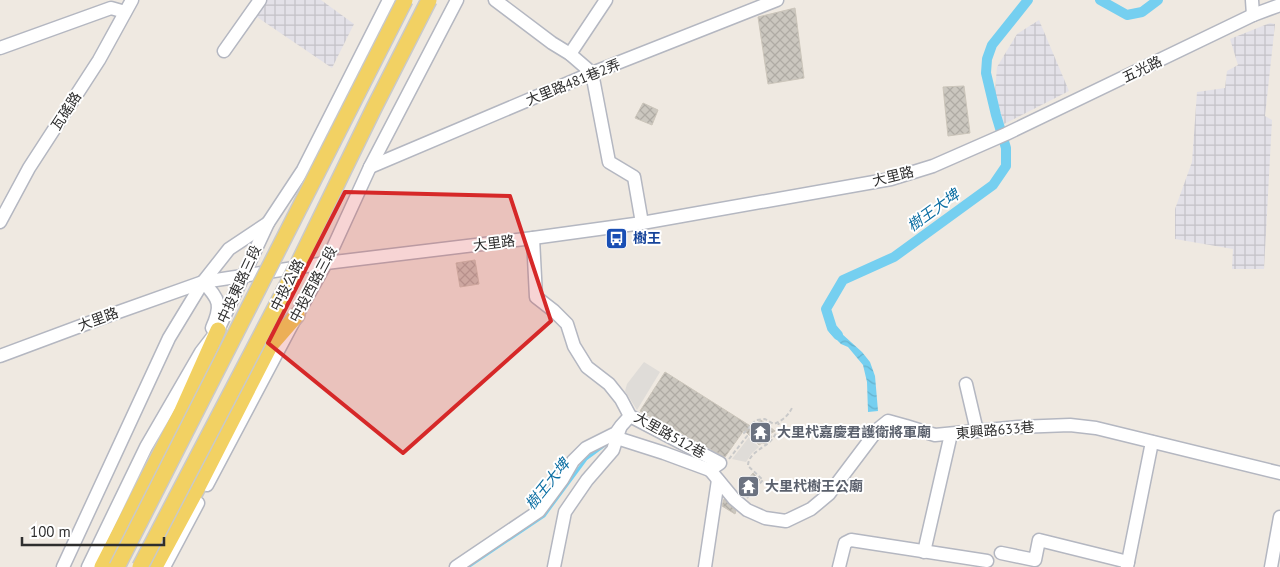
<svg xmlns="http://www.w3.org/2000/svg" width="1280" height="567" font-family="'PT Sans','Noto Sans TC',sans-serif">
<defs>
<pattern id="industrial-grid" width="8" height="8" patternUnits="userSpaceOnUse" patternTransform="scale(1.25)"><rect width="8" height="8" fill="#e3e1e8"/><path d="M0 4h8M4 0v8" fill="none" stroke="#c3c1c7"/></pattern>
<pattern id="water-waves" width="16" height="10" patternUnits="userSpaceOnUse" patternTransform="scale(1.25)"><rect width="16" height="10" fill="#75cff0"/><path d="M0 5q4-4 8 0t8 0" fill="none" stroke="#66b2ce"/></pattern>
<pattern id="building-cross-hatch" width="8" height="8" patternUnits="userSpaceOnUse" patternTransform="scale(1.25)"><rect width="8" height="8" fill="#cbc7bf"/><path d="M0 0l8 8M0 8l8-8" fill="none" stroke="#afaba4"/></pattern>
</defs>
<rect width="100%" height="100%" fill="#efe9e1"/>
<g fill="url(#industrial-grid)">
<polygon points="266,0 321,0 354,24 332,68 254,15"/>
<polygon points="1039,20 1069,91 1004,124 995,93 997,67 1017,34"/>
<polygon points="1270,23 1275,24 1265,116 1272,120 1264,269 1232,269 1233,249 1175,239 1175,209 1192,162 1197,92 1225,88 1227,71 1238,65 1230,39"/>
</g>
<g fill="#dfdcd8">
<polygon points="644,362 660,372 637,410 625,391 627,384"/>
<polygon points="749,437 759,447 752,453 746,462 732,459"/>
</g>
<polygon fill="url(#water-waves)" points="831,324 862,352 870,362 875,376 878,411 868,412 867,382 863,365 848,347 841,344 830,333 829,331"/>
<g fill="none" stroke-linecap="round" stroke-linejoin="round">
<polyline stroke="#75cff0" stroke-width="3" points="468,567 544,516 586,459 609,442"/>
<g stroke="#75cff0" stroke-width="10">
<polyline points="1100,0 1127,15 1142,12 1158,0"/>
<polyline points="838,335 832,328 826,309 843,280 894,257 993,185 1006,166 1006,148 996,115 986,73 987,59 992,45 1028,0"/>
</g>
</g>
<g fill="url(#building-cross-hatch)" stroke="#cbc5ba">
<polygon points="795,8 804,78 768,84 758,17"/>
<polygon points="964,86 970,133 948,136 943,87"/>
<polygon points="643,103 658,110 652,125 635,118"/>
<polygon points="475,260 479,284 460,287 456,263"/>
<polygon points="665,372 752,427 761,420 775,431 770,434 772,437 765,444 762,443 759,445 744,430 725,457 640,411"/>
<polygon points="753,473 760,480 746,497 745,496 745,497 738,491"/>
<polygon points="724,499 736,511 735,514 722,506"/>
</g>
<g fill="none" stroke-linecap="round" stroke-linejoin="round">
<defs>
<g id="minor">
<polyline points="495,0 552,43 570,54 592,73 609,162 634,177 642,223"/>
<polyline points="1252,0 1253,15"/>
<polyline points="0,48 111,8 125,12"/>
<polyline points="224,51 260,0"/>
<polyline points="570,54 606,0"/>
<polyline points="370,167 592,73 777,0"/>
<polyline points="0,222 29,168 99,60 132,0"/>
<polyline points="533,238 536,297 554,311 567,324 574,346 587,367 609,384 621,399 630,416 720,463 710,470"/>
<path d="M203,282c17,18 19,23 9,46"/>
<polyline points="0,356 110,315 203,282 326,263 533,238 642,223 891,179 933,166 1006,134 1253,15 1280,5"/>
<polyline points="966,384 977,431"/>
<polyline points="617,438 664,453 710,470"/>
<polyline points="710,470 734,499 747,510 765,518 786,521 811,509 829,494 878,429 888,421 906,426 935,435 1018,427 1070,425 1096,428 1280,473"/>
<polyline points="207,485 297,315 326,263 370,167 457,0"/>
<polyline points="924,552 951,434"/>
<polyline points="1001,553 1035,560 1039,540 1128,562"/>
<polyline points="63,567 169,338 203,282 229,249 268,223"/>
<polyline points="88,567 146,447 201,352 218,330 268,223 303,170 389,0"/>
<polyline points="164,567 198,503"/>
<polyline points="456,567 539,511 562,480 573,461 586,448 616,433 621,426 630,416"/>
<polyline points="554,567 565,512 587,480 613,450 620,428"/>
<polyline points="705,567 718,480"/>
<polyline points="839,567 845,543 851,540 987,561"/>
<polyline points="1127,567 1152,442"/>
<polyline points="1271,567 1280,517"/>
</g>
<g id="major">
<polyline points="102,567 181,413 218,330"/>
<polyline points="155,567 196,491 270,346 297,315"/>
</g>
</defs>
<use href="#minor" stroke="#b4b7c1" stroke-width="15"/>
<use href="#major" stroke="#c9c9c9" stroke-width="18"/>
<g stroke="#c9c9c9" stroke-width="2" stroke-dasharray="4 2.5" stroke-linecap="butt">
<path d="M729,459l18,-23 -3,-3 12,-13 9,-1 9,5c8,-3 14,-8 18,-16"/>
<path d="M747,498l16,-18 -15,-14c0,-14 18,-18 25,-28 4,-5 4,-10 6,-15"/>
</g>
<use href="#minor" stroke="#fff" stroke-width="12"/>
<use href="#major" stroke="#f2d163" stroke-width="15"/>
<defs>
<g id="major-bridge">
<polyline points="117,567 405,0"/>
<polyline points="140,567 295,270 374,108 429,0"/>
</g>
</defs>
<use href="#major-bridge" stroke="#c9c9c9" stroke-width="18" stroke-linecap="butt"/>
<use href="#major-bridge" stroke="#f2d163" stroke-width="15"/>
</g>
<path fill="#d62828" fill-opacity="0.2" stroke="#d62828" stroke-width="4" stroke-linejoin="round" d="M345,192l165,4 41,125 -148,132 -135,-110z"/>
<defs>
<symbol id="bus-square" viewBox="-11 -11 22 22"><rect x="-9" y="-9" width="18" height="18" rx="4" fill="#1a4fb4" stroke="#fff"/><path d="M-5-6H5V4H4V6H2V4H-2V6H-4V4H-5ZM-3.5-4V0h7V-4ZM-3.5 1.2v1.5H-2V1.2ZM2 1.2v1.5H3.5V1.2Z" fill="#fff"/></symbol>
<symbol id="temple-square" viewBox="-11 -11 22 22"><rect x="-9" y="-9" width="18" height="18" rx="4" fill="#6b7280" stroke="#fff"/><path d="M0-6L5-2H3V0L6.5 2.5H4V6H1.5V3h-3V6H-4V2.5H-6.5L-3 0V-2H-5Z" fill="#fff"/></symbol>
</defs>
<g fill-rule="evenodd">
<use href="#bus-square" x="604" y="226" width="25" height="25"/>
<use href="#temple-square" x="748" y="420" width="25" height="25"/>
<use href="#temple-square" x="736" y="474" width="25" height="25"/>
</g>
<g text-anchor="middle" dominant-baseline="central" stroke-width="4" stroke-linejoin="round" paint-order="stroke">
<g font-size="14" fill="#2e2e2e" stroke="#fff">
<text transform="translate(1142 69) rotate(-26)">五光路</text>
<text transform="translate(573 82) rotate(-22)">大里路481巷2弄</text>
<text transform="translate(66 111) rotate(-57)">瓦磘路</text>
<text transform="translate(893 176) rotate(-14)">大里路</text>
<text transform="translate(494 243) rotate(-7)">大里路</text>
<text transform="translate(239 284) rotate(-65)">中投東路三段</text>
<text transform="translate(313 284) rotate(-62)">中投西路三段</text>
<text transform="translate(287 285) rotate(-63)">中投公路</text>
<text transform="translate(98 319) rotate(-20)">大里路</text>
<text transform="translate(995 430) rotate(-5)">東興路633巷</text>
<text transform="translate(670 435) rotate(29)">大里路512巷</text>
</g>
<g font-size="14" font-weight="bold" fill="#164399" stroke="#fff" text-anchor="start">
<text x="633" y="238">樹王</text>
</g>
<g font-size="14" font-weight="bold" fill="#5b616d" stroke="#fff" text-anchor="start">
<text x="777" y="432">大里杙嘉慶君護衛將軍廟</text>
<text x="765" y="486">大里杙樹王公廟</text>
</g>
<g font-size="15" font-style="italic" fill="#0d6fa3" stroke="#fff">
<text transform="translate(933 210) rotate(-36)">樹王大埤</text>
<text transform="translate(547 484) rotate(-51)">樹王大埤</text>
</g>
</g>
<path d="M22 537v8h142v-8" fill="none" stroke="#2e2e2e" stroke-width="2.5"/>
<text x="30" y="537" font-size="15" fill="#2e2e2e" stroke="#ffffff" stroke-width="4" paint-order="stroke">100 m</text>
</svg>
